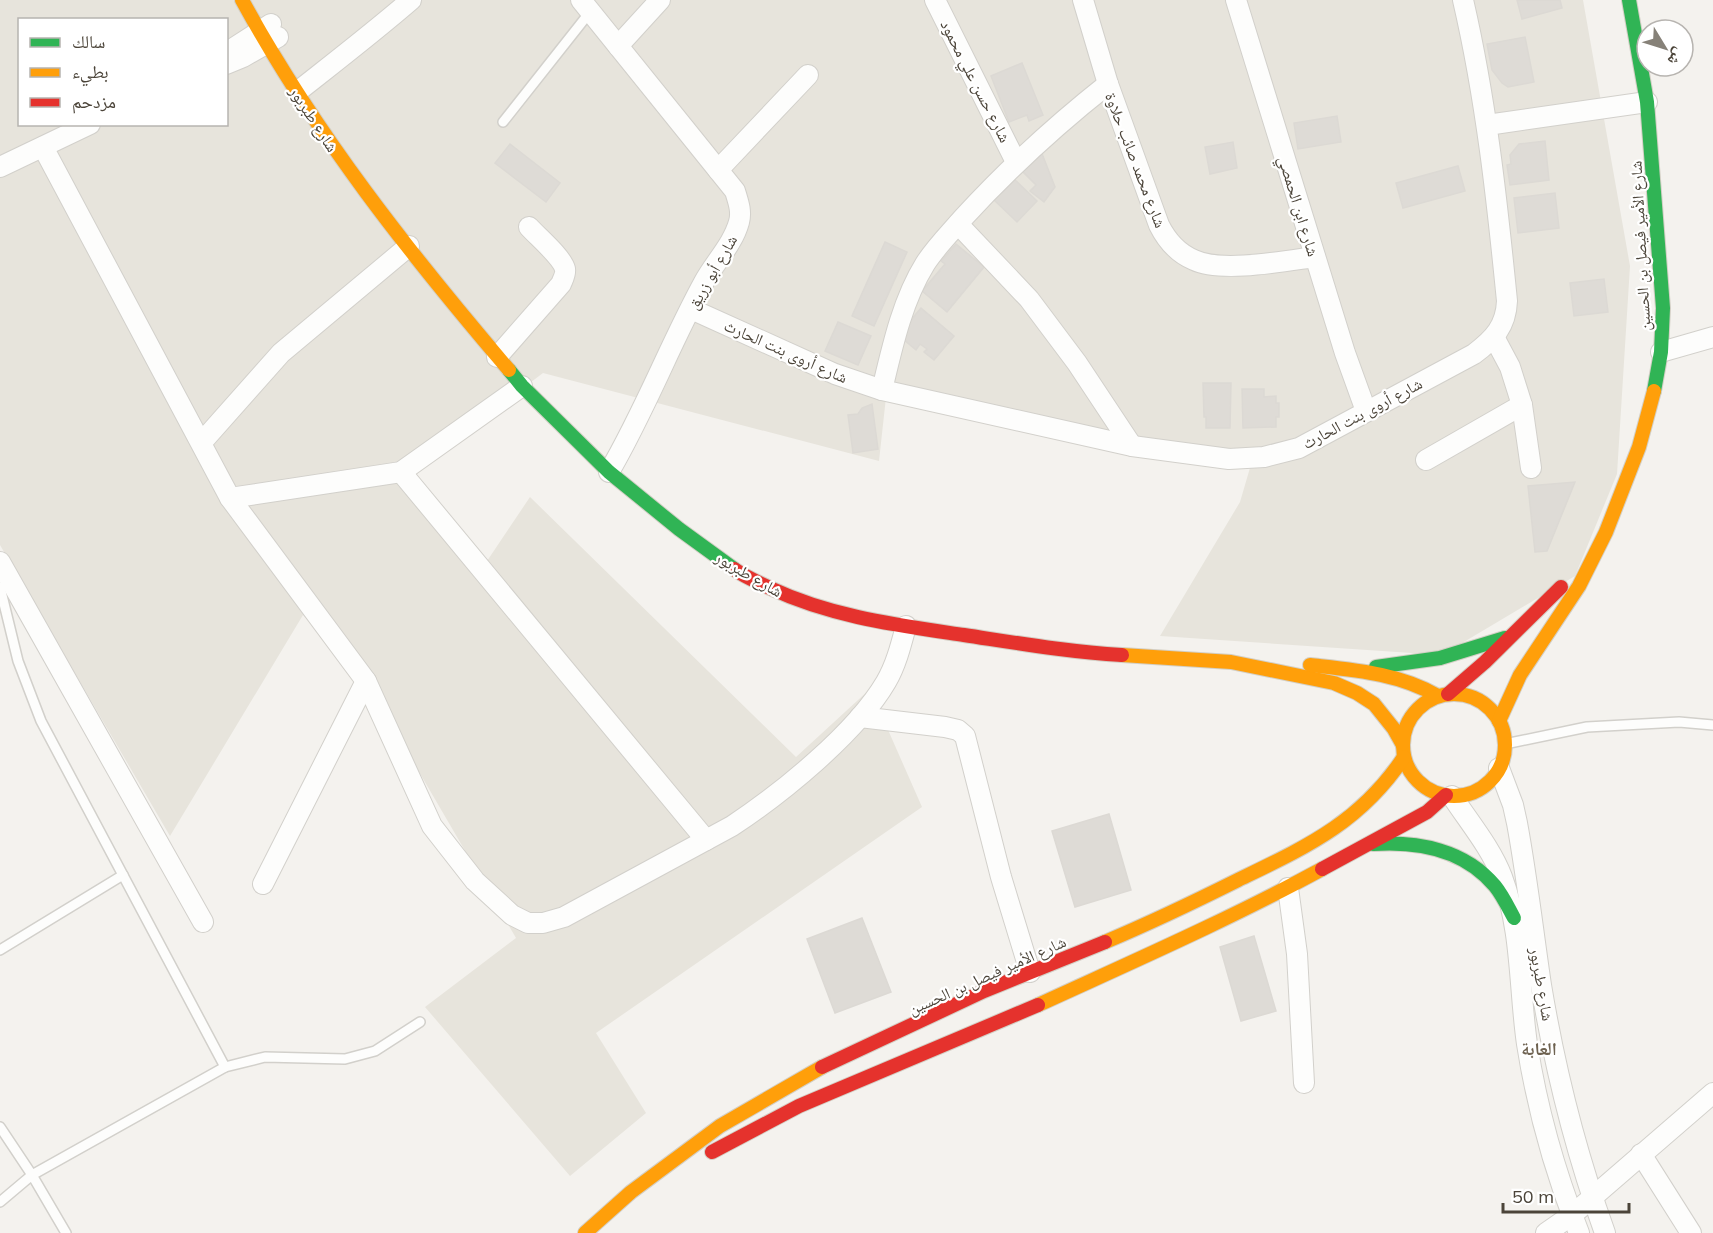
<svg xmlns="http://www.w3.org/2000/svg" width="1713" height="1233" font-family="Mulish,'Noto Naskh Arabic',sans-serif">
<rect width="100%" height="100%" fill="#f4f2ee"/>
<path fill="#e7e4dc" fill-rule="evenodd" d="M0,0h1583l47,266 -13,208 -42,102 -133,79 -282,-19 80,-134 12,-41 -365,-73 -8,73 -336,-88 -140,106 78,91 49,-73 266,260 74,-68 52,118 -326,226 50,80 -76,63 -145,-169 91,-69 -150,-257 -63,-66 -133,221 -170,-291zM20,20h206v104h-206z"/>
<g fill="#dedbd6" stroke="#dcd9d4" stroke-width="1.5">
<polygon points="1517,0 1560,0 1562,8 1522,19"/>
<polygon points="1525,37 1534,82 1508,87 1502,83 1492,70 1487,44"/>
<polygon points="1022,63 1043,115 1029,121 1027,115 1009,122 991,76"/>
<polygon points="1337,116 1341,142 1298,149 1294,123"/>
<polygon points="1545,141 1549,180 1510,185 1507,165 1511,164 1510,155 1519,144"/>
<polygon points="1233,142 1237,168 1210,174 1205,147"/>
<polygon points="510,144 560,183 546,202 495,163"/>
<polygon points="1039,146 1055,187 1044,202 1030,191 1036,185 1018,167"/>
<polygon points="1458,166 1465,191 1403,208 1396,183"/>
<polygon points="1012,177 1037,201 1017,222 994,200"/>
<polygon points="1555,193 1559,228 1518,233 1514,198"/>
<polygon points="885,242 907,252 874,326 852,316"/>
<polygon points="956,244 984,267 947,312 922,291 945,264 941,261"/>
<polygon points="1604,279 1608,312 1574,316 1570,283"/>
<polygon points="921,308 954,336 934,360 924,352 927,349 920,344 916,350 898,335"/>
<polygon points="838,322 871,336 858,365 825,351"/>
<polygon points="1203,383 1231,383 1230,428 1206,428 1206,417 1204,417"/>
<polygon points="1242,389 1264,389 1264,397 1276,396 1276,403 1279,403 1279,417 1276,417 1276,427 1243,428"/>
<polygon points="872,404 878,449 853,453 848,415 858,414 862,408"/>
<polygon points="1575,482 1547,551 1535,552 1528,486"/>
<polygon points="1109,814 1131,890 1075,907 1052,831"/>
<polygon points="862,918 891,992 835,1013 807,939"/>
<polygon points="1254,936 1276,1011 1241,1021 1220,947"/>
</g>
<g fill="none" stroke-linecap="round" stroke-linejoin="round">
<defs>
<g id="lane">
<polyline points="503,122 590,12"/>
<polyline points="0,587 18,661 41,721 225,1067"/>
<polyline points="1505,744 1587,727 1679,722 1713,725"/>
<polyline points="0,950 123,875"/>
<polyline points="0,1127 32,1175 66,1233"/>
<polyline points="0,1202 32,1175 225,1067 265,1057 345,1059 375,1051 420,1022"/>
</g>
<g id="street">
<path d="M581,0l154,191c3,10 7,20 4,31 -6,22 -24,40 -35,60 -34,62 -59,129 -95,190"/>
<polyline points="935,0 1016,162"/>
<path d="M1083,0l25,84 51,141c8,16 18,28 35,35 27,13 91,1 121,-3"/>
<polyline points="1236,0 1345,353 1366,411"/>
<polyline points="618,46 660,0"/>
<polyline points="226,53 271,24"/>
<polyline points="226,64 243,57 278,37"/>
<path d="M297,92c38,-30 77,-60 114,-92"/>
<polyline points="1487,125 1647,102"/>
<path d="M43,147l187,351 136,183 66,145 43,55 37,34 16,8h15l21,-6 168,-91c50,-33 124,-93 154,-144 10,-17 15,-37 20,-56"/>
<polyline points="0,167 90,124"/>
<polyline points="718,170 808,75"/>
<polyline points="958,224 1029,299 1077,363 1132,446"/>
<path d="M691,309l144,65 47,16 250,56 97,13 35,-2 35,-9 175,-94c20,-15 32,-28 33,-53 -10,-101 -21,-202 -44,-301"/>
<polyline points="1494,337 1510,367 1522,405 1531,468"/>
<polyline points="1661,352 1713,337"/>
<path d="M497,357l64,-73c2,-5 5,-10 4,-15 -3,-12 -27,-32 -36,-42"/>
<path d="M882,390c10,-42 20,-89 43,-126 10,-16 26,-32 38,-46 45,-49 93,-93 145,-134"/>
<polyline points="202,442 281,353 409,246"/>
<polyline points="1426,460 1522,405"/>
<polyline points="401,472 706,840"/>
<polyline points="230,498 401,472 522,386"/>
<polyline points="0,562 203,922"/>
<polyline points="860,717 945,727 958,730 965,736 1001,877 1030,972"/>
<path d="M1499,768l14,37 4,18c10,54 16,108 24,162 14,84 35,168 64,248"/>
<path d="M1452,796c17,26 39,52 50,81 20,53 17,112 25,167 10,64 28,128 52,189"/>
<polyline points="263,884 366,681"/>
<polyline points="1288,888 1297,954 1304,1083"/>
<polyline points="1641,1154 1691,1233"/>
<polyline points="1546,1233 1572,1215 1713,1093"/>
</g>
<g id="fast">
<polyline points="1629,0 1647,102 1663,308 1661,352 1654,391"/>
<polyline points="509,370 522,386 609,472 679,529 734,569"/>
<polyline points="1376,667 1440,658 1505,638"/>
<path d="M1373,844c45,-3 92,6 122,42 8,10 13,21 19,32"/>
</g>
<g id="slow">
<path d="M242,0c73,134 168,254 267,370"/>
<polyline points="1122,655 1231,662 1334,683 1357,693 1374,704 1394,729 1403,745"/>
<path d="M1310,665c45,5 88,8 128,31"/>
<circle cx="1454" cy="745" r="51"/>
<polyline points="1499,721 1520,675 1579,586 1606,532 1639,447 1654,391"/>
<path d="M1105,942c45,-19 89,-40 133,-62 68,-33 122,-57 166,-123"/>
<path d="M1038,1005c96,-44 192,-86 284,-136"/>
<polyline points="585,1233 631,1192 720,1126 822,1067"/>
</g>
<g id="jam">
<path d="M734,569c11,8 24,13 36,19 62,29 127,37 194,47 53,8 105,17 158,20"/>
<polyline points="1448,694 1485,662 1561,587"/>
<polyline points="1322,869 1427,812 1446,795"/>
<polyline points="822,1067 984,991 1105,942"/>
<polyline points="712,1152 799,1106 1038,1005"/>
</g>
</defs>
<use href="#lane" stroke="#d2d0cb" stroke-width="12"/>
<use href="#street" stroke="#d2d0cb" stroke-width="22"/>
<use href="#fast" stroke="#d3cfc5" stroke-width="16"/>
<use href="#slow" stroke="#d3cfc5" stroke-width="16"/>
<use href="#jam" stroke="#d3cfc5" stroke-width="16"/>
<use href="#lane" stroke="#fdfdfc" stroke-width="9"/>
<use href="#street" stroke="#fdfdfc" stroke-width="20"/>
<use href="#fast" stroke="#30b455" stroke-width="14"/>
<use href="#slow" stroke="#ff9f0a" stroke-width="14"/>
<use href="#jam" stroke="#e5322d" stroke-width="14"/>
</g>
<g text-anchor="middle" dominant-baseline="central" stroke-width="4.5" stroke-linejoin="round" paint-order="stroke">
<g font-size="16" fill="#4b4439" stroke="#fff">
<text transform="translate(976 81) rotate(63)">شارع حسن علي محمود</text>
<text transform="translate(314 119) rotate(57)">شارع طبربور</text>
<text transform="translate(1136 160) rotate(69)">شارع محمد صائب حلاوة</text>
<text transform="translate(1299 206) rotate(73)">شارع ابن الحمصي</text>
<text transform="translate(1640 246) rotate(-93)">شارع الأمير فيصل بن الحسين</text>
<text transform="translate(712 272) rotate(-60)">شارع أبو زريق</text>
<text transform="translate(786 351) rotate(24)">شارع أروى بنت الحارث</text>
<text transform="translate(1362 413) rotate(-28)">شارع أروى بنت الحارث</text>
<text transform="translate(749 574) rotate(30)">شارع طبربور</text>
<text transform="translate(987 975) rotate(-24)">شارع الأمير فيصل بن الحسين</text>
<text transform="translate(1542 984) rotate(80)">شارع طبربور</text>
</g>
<g font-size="18" font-weight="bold" fill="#6e6250" stroke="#fff">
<text x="1539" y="1048">الغابة</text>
</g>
</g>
<rect x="18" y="18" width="210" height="108" fill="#ffffff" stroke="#b7b4b0" stroke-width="1.5"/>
<rect x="30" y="38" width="30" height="9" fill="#30b455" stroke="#b7b4b0" stroke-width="1.5"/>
<text x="72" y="48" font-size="18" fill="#4b4439">سالك</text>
<rect x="30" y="68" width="30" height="9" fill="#ff9f0a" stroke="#b7b4b0" stroke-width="1.5"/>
<text x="72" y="78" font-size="18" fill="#4b4439">بطيء</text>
<rect x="30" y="98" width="30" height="9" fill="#e5322d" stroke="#b7b4b0" stroke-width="1.5"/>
<text x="72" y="108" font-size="18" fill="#4b4439">مزدحم</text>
<g transform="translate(1665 48) rotate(128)"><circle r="28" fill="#ffffff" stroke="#b7b4b0" stroke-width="1.5"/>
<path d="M0-4.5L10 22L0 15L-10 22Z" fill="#868178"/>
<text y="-9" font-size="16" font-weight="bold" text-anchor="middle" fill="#4b4439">ش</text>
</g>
<path d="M1503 1203v9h126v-9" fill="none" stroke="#4b4439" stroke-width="3"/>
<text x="1512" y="1203" font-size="18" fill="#4b4439" stroke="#ffffff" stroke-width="4.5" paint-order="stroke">50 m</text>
</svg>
